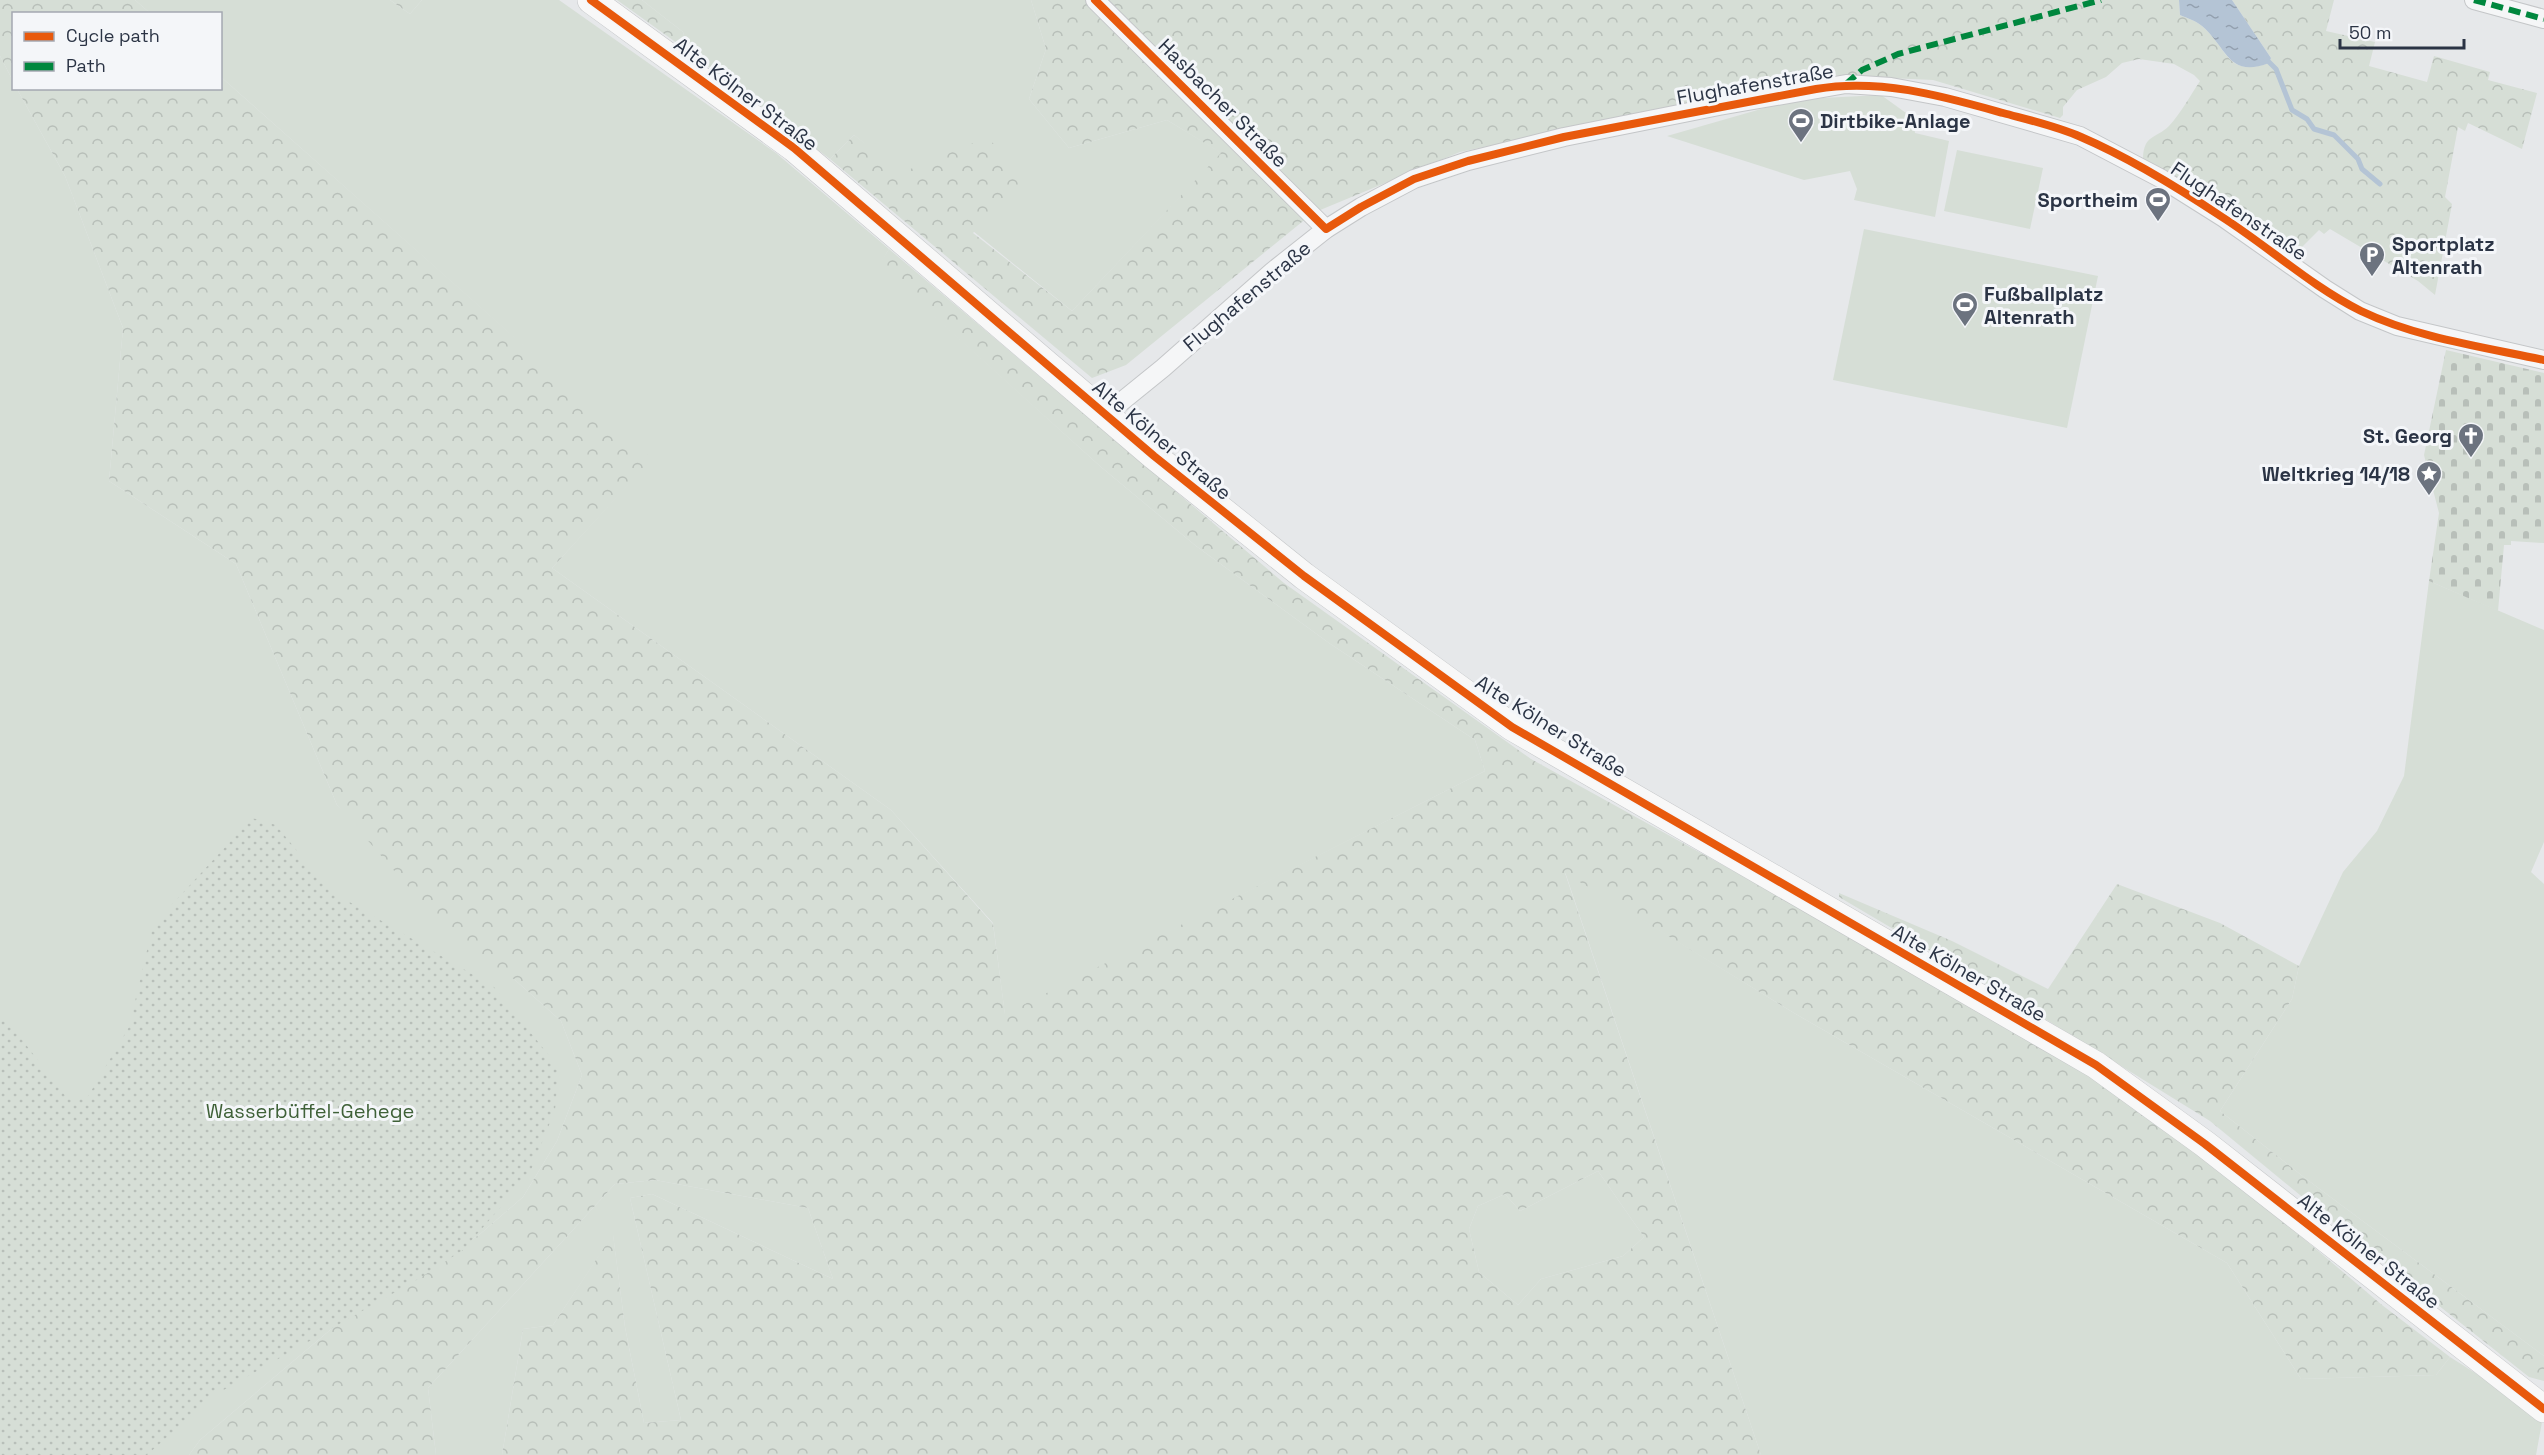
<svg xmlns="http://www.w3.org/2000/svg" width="2544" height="1455" font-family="'Space Grotesk',sans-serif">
<defs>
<pattern id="forest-crowns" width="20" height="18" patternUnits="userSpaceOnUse" patternTransform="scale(1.5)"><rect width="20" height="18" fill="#d6ded6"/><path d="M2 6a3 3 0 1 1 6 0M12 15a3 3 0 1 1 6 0" fill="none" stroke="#b8bfb9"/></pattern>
<pattern id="cemetery-stones" width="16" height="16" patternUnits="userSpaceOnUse" patternTransform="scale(1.5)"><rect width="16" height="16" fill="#d6ded6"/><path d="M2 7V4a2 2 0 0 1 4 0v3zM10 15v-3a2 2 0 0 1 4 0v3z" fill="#b8bfb9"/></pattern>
<pattern id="park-dots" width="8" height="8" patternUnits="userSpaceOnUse" patternTransform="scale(1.5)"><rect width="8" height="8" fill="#d6ded6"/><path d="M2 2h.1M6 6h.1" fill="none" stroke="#b8bfb9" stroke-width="1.8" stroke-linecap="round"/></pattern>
<pattern id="water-ripples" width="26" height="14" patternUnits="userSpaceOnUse" patternTransform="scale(1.5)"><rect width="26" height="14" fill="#b4c4d5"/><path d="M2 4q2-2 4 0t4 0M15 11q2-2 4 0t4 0" fill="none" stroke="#93a0af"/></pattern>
</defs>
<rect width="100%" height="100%" fill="#e6e8ea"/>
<g fill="#d6ded6">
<polygon points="135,0 390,0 410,14 422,0 559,0 776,153 889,249 879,266 1101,467 1196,546 1329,643 1475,740 1485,771 1005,1015 993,923 891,810 552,568 651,459 221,77 220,14 150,13"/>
<polygon points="642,0 1031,0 1046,49 1029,99 1069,148 1167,120 1222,153 1072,311 854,135 830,159 688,51 683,32"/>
<polygon points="0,56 13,81 14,88 17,89 65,176 123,328 109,481 236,564 337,805 515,980 561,1021 582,1075 557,1141 523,1197 479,1235 355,1309 200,1440 189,1455 0,1455"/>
<polygon points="1881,95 1913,118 1915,133 1949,141 1935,217 1854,200 1857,189 1850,171 1804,180 1667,136 1775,105 1822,98"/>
<polygon points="1957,150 2043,168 2030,229 1944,211"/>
<polygon points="1864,229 2098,276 2067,428 1833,380"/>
<polygon points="2429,581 2544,630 2544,842 2531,872 2544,884 2544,1356 2305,1178 2220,1111 2292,999 2299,966 2343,872 2377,831 2404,776"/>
<polygon points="1565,872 1794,1013 2227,1263 2301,1379 2436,1375 2450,1357 2491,1383 2542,1422 2536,1455 1761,1455"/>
<polygon points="1598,1171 1644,1237 1623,1256 1541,1279 1518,1305 1479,1272 1469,1229 1478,1206 1505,1194 1520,1211"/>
<polygon points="655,1180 808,1208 833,1279 652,1194 630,1198 681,1420 644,1423 625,1327 613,1235 553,1325 523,1329 502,1455 436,1455 428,1388 615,1184"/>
</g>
<g fill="url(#forest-crowns)" fill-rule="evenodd">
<polygon points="0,0 135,0 150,13 14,14 13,81 0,56"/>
<polygon points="390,0 422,0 410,14"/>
<polygon points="617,0 642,0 683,32 688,51"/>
<path d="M1031,0h1148l1,15c7,3 16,6 22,11 26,22 24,52 67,37l2,-5 -39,-58h102l-8,31 49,11 -6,24 58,16 7,-26 56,16 -2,8 49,13 -15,56 -54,-26 -3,8 -7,-4 -13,70 7,7 -17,91 -17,-14 -88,-52 -6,5 -5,-4 -23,23 -37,-25h-7l-57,-39 -52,-31c1,-24 13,-19 26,-32 12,-13 21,-30 31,-45l-6,-6 -20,-11 -35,-5 -17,4 -16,14 -29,13 -14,17v8l-3,3 -127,-38 -111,-5 -362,77 -147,61 -187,152 -34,13 -262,-219 24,-24 49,37 85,-35 36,45 -51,51 99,78 149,-158 -54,-33 -98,28 -40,-49 17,-50z"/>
<path d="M221,77l431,382 -100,109 339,242 102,114 12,90 480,-243 -10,-31 -146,-97 -133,-97 -95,-79 -223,-201 11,-17 395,334 247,176 369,204 177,101 162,120 143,121 68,52 -14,18 -135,4 -74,-116 -433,-250 -229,-140 196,582h-1259l21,-126 30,-4 60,-91 12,93 19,96 37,-3 -51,-222 22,-4 181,85 -25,-71 -153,-28 -40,4 -187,204 8,67h-247l11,-15 155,-131 124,-74 44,-38 34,-56 25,-66 -21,-54 -46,-41 -66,-46 -112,-129 -101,-241 -127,-83 14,-153 -58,-152 -48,-87 203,-1zM1598,1171l46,66 -21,19 -82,23 -23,26 -39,-33 -10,-43 9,-23 27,-12 15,17z"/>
<polygon points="2117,884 2220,923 2299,966 2292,999 2220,1111 2305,1178 2544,1356 2544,1381 2529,1377 2323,1214 2210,1121 2029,1009 1839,897 1839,893 1952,941 2048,989"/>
</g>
<polygon fill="url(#cemetery-stones)" points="2446,350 2544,373 2544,543 2511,541 2511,545 2504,545 2498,611 2429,581 2439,513 2424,455"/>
<polygon fill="url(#park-dots)" points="252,818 276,825 329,890 494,987 559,1068 555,1110 529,1175 463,1250 420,1278 213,1396 147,1455 0,1455 0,1011 67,1098 87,1098 129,1027 153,925"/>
<path fill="url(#water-ripples)" d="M2179,0h53l39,58 -2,5c-41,16 -42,-16 -67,-37 -6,-5 -15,-8 -22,-11z"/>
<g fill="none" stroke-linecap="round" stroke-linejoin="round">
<polyline stroke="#b4c4d5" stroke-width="5" points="2265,58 2276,69 2292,110 2307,119 2314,129 2334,135 2358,159 2362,169 2380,184"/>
<defs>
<g id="street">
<polyline points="1095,0 1326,229"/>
<polyline points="2474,0 2544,19"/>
<polyline points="1105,415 1163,368 1273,271 1326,229 1361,207 1414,179 1468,161 1564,137 1719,106 1846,84 1891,87 1945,97 2080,136 2162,179 2224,218 2325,289 2360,311 2397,326 2544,360"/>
</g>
<polyline id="secondary" points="591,0 794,148 1154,456 1304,576 1512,727 2096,1065 2205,1144 2544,1409"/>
</defs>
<use href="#street" stroke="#c4c6c8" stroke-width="20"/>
<use href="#secondary" stroke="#c4c6c8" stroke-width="28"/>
<use href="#street" stroke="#f5f6f7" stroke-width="18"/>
<use href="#secondary" stroke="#f8f8f8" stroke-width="27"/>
<g stroke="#00873e" stroke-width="6" stroke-dasharray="12 6" stroke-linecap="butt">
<polyline points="2474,0 2544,19"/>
<polyline points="1846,84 1862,70 1898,54 2101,0"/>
</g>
<defs>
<g id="cycleway">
<polyline points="591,0 794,148 1154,456 1304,576 1512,727 2096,1065 2205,1144 2544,1409"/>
<path d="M1095,0l231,229 35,-22 53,-28 54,-18 96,-24 252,-48c64,-11 126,7 187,24 26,7 53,13 78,24 49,21 96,50 141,80 47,30 89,69 139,94 56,27 122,36 183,49"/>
</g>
</defs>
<use href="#cycleway" stroke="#f4f6f9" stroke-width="11"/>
<use href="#cycleway" stroke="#e8590c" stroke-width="8"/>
</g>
<defs>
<symbol id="stadium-pin" viewBox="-11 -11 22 30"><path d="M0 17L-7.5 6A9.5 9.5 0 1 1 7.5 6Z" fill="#6c737f" stroke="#f4f6f9"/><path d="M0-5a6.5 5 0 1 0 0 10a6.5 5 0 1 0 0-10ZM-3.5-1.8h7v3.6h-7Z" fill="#fff"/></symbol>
<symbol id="parking-pin" viewBox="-11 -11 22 30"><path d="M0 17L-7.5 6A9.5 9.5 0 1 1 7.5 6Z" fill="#6c737f" stroke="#f4f6f9"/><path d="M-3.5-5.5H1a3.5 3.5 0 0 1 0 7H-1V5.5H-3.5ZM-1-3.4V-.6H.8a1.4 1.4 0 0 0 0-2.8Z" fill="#fff"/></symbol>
<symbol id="church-pin" viewBox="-11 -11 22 30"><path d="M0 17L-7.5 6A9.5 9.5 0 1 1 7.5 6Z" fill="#6c737f" stroke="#f4f6f9"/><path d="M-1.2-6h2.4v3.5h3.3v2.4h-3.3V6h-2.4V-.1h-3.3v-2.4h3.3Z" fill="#fff"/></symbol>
<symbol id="sight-pin" viewBox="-11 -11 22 30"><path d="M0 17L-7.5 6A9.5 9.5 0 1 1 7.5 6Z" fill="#6c737f" stroke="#f4f6f9"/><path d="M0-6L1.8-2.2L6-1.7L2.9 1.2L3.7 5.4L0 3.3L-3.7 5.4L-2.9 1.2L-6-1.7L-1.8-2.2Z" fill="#fff"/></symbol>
</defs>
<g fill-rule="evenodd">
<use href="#stadium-pin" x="1786" y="106" width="30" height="40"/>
<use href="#stadium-pin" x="2143" y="185" width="30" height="40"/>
<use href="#parking-pin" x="2357" y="240" width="30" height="40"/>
<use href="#stadium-pin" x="1950" y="290" width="30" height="40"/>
<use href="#church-pin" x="2456" y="421" width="30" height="40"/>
<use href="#sight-pin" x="2414" y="459" width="30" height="40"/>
</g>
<g text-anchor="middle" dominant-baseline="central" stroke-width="6" stroke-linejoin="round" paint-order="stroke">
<g font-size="20" fill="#2b3445" stroke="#f4f6f9">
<text transform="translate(1755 84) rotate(-10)">Flughafenstraße</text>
<text transform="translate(746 94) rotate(37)">Alte Kölner Straße</text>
<text transform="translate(1223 103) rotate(45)">Hasbacher Straße</text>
<text transform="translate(2239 211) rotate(34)">Flughafenstraße</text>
<text transform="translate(1247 296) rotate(-40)">Flughafenstraße</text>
<text transform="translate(1162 440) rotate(40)">Alte Kölner Straße</text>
<text transform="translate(1551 726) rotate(32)">Alte Kölner Straße</text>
<text transform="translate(1969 973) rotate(30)">Alte Kölner Straße</text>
<text transform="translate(2369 1251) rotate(38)">Alte Kölner Straße</text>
</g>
<g font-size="20" font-weight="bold" fill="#2b3445" stroke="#f4f6f9" text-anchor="start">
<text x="1820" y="121">Dirtbike-Anlage</text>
<text x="2138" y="200" text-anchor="end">Sportheim</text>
<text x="2392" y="244">Sportplatz<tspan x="2392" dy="23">Altenrath</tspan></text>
<text x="1984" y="294">Fußballplatz<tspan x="1984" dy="23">Altenrath</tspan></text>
<text x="2452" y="436" text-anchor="end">St. Georg</text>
<text x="2410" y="474" text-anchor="end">Weltkrieg 14/18</text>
</g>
<g font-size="20" fill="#3f6138" stroke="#f4f6f9">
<text x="310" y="1111">Wasserbüffel-Gehege</text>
</g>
</g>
<rect x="12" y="12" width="210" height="78" fill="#f4f6f9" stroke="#a4a8b1" stroke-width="1.5"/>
<rect x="24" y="32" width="30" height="9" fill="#e8590c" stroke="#a4a8b1" stroke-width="1.5"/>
<text x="66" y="42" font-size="18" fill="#2b3445">Cycle path</text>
<rect x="24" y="62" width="30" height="9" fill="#00873e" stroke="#a4a8b1" stroke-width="1.5"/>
<text x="66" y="72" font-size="18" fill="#2b3445">Path</text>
<path d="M2340 39v9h124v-9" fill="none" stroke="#2b3445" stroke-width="3"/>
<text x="2349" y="39" font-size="18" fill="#2b3445" stroke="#f4f6f9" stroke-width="4.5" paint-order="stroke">50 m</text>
</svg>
